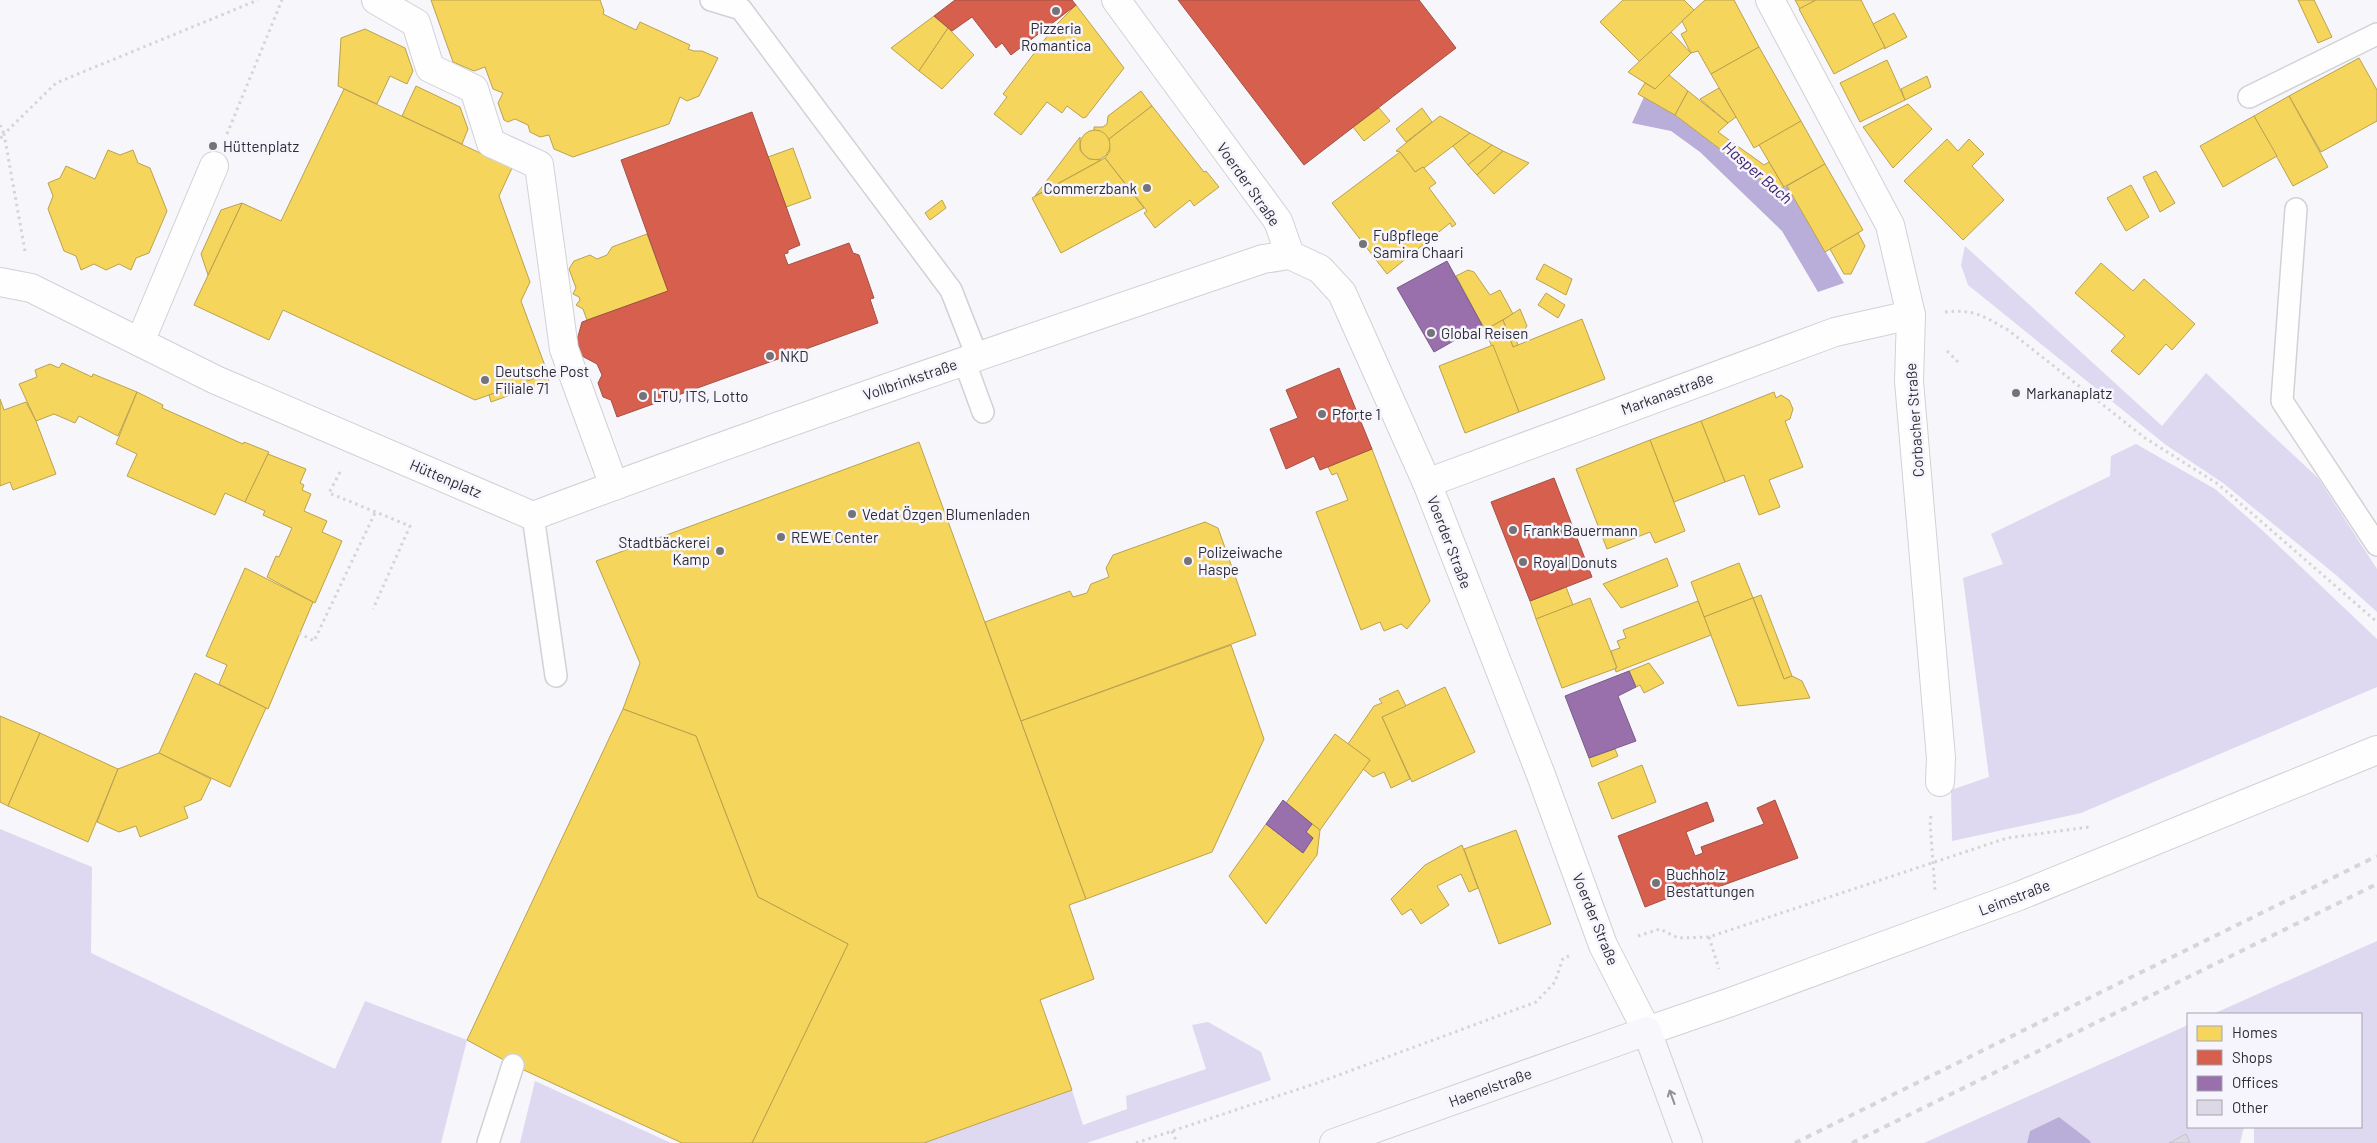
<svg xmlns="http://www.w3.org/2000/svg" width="2377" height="1143" font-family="Barlow,sans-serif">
<rect width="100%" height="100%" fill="#f7f6fb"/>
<g fill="#ded8f0">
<polygon points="1965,246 2162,426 2206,373 2318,478 2377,569 2377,612 2336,575 2223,483 2166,445 1968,285 1961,265"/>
<polygon points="2136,444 2215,489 2262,530 2377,639 2377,687 2081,813 1952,841 1951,790 1989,777 1963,578 2003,564 1991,534 2110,476 2111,456"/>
<polygon points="0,829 92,867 91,953 335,1069 365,1001 467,1040 441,1143 0,1143"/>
<polygon points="2377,941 2377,1143 2254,1143 2254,1127 2361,1127 2361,1014 2213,1014"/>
<polygon points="1208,1022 1261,1052 1271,1080 1087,1143 924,1143 1072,1090 1083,1125 1127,1109 1126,1096 1206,1069 1192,1025"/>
<polygon points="2188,1025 2188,1127 2244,1127 2240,1143 2091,1143 2059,1117 2030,1131 2027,1143 1924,1143"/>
<polygon points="535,1081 671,1143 520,1143"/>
</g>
<g fill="#b9add9">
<polygon points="1644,97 1675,115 1777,192 1787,186 1844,283 1818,292 1782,231 1700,152 1671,131 1632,123"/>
<polygon points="2059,1117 2090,1141 2091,1143 2027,1143 2030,1131"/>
</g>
<g fill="#f6d55c" stroke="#baa24f">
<polygon points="431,0 600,0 604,11 603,14 636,30 640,22 690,45 688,49 694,51 702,51 718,58 699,96 687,101 680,97 669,124 573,157 554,149 549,135 540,137 530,132 528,125 515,119 508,122 504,120 498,103 503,93 493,89 485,67 474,71 453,62"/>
<polygon points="1623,0 1684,0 1694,10 1640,62 1600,22"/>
<polygon points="1705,0 1734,0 1759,47 1711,74 1698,51 1691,53 1681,34 1687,31 1682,21"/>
<polygon points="1795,0 1816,0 1800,9"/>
<polygon points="1816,0 1861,0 1885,47 1834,74 1799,9"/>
<polygon points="2298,0 2314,0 2332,37 2318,43"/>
<polygon points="1076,5 1124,68 1086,117 1083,118 1067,106 1062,113 1047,102 1021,135 994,114 1007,97 1003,94 1055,26"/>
<polygon points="1894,13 1907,37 1884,49 1885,47 1873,24"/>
<polygon points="934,16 948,28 919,71 891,48"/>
<polygon points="948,28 974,55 942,89 919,71"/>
<polygon points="365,29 405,48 413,71 407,84 390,76 377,104 338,86 341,38"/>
<polygon points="1671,32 1691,53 1655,89 1628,72"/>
<polygon points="1759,47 1801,121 1754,148 1711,74"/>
<polygon points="2359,58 2377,90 2377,121 2321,152 2289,96"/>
<polygon points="1887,60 1905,100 1860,122 1840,83"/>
<polygon points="1669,75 1688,91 1675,115 1638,94 1645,83 1655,89"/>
<polygon points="1927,76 1931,87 1905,100 1901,89"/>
<polygon points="416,86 460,107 468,129 462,144 402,116"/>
<polygon points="1719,88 1736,117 1728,123 1700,99"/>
<polygon points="344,89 512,168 499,196 530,282 521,301 548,374 475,400 283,310 269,340 194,305 242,203 281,221"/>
<polygon points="1141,91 1152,106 1109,139 1100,131 1094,130 1094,127 1103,127 1107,124 1108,116"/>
<polygon points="1688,91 1728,123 1718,132 1764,165 1769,162 1784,187 1777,192 1675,115"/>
<polygon points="2289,96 2328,167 2293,186 2254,116"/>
<polygon points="1908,104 1932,129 1893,168 1863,127"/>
<polygon points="1152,106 1204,172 1206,171 1219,187 1194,206 1190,200 1155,228 1144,213 1147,211 1105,158 1110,151 1109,139"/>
<polygon points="1379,108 1390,121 1364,141 1353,127"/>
<polygon points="1422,108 1432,122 1406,142 1396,129"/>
<polygon points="1440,116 1470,133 1424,168 1423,167 1415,172 1400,152 1396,151"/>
<polygon points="2254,116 2277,156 2223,187 2200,146"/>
<polygon points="1801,121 1825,164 1784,187 1759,145"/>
<circle cx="1095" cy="145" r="15"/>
<polygon points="1470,133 1492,145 1468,165 1453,146"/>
<polygon points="1080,137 1080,150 1084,155 1089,159 1101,160 1035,196"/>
<polygon points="1947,139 1958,151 1969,139 1984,154 1972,166 2004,200 1963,240 1904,181"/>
<polygon points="1492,145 1503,151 1477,175 1468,165"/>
<polygon points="793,148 811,198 786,207 768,157"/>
<polygon points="108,150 120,155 133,150 138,163 150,168 167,211 149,253 136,258 131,270 119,264 106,270 94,264 81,270 76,256 64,251 48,209 53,196 48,183 60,178 66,166 95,179"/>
<polygon points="1503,151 1529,163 1494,194 1477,175"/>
<polygon points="1400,152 1415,172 1423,167 1424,168 1436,183 1429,188 1456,224 1452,227 1450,223 1387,274 1332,203"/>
<polygon points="1105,158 1144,208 1061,253 1032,198"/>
<polygon points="1825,164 1863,230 1825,252 1787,186"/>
<polygon points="2156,171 2175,203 2160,212 2143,177"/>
<polygon points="2131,185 2149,217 2126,231 2107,198"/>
<polygon points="942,200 946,208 930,220 925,213"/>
<polygon points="242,203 208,275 201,254 221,210"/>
<polygon points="1858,233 1865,246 1851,274 1844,274 1830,249"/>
<polygon points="647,234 668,291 587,320 583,309 576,305 580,300 579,297 573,294 576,288 569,269 574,261 590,255 597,259 607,255 612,247"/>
<polygon points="2101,263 2133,291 2144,279 2195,324 2172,350 2166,344 2139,375 2111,351 2125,336 2075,293"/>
<polygon points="1544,264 1572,279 1566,295 1536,279"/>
<polygon points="1468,270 1474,272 1490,295 1500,290 1513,314 1485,330 1456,276"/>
<polygon points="1546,293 1565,305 1558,318 1538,305"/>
<polygon points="1520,309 1527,326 1521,335 1515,337 1518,345 1513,347 1503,320"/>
<polygon points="1582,319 1605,379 1519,412 1485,330 1503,320 1513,347"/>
<polygon points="1493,345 1519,412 1465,433 1439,366"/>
<polygon points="62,363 92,377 93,374 137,392 118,436 79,416 75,423 54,414 36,421 19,384 37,377 35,370 50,364 59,368"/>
<polygon points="546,374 549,381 491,402 489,395"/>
<polygon points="137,392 163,405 162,408 243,444 244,442 269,452 245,502 225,493 215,515 127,476 137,454 116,444"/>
<polygon points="1774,392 1776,398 1781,395 1789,400 1793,409 1790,419 1785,421 1803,467 1769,480 1780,507 1759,515 1744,475 1725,482 1701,421"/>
<polygon points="0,399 4,410 26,402 36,421 56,474 13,490 10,482 0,486"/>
<polygon points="1701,421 1725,482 1674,502 1650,440"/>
<polygon points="1650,440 1685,531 1655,543 1650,532 1607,549 1576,469"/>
<polygon points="919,442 1086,899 1069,905 1094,979 1040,1000 1072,1090 924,1143 752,1143 848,944 758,897 696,736 623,709 640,663 596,561"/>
<polygon points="1372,449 1430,601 1407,629 1401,624 1384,631 1380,622 1361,630 1316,512 1348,500 1337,473 1332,475 1328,467"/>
<polygon points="268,454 306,469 300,483 304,485 302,490 311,494 304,511 327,521 322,532 342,541 315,603 267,577 276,556 279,557 292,528 263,515 265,511 245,502"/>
<polygon points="1205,522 1218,528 1256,635 1021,721 985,622 1070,591 1073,597 1087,593 1091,584 1109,577 1106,568 1113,555"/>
<polygon points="1667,558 1678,586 1621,608 1603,584"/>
<polygon points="1739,563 1753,598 1704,617 1691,582"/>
<polygon points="245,568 313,602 268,709 219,684 227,665 206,656"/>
<polygon points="1566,587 1573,605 1536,619 1530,601"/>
<polygon points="1761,595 1792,676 1784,679 1753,598"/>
<polygon points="1590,598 1617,668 1562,688 1536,619"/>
<polygon points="1753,598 1784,679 1792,676 1802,681 1810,698 1738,706 1704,617"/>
<polygon points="1698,601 1711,635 1616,672 1615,668 1617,668 1611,651 1620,648 1617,641 1626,638 1623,630"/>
<polygon points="1231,645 1264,739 1212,852 1086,899 1021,721"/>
<polygon points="1649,663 1664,683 1644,693 1640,685 1636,687 1629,671"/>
<polygon points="195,673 266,708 230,787 159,753"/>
<polygon points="1445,687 1475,752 1412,782 1382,717"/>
<polygon points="1398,690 1406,706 1382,717 1410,779 1391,788 1384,772 1373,777 1363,769 1370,760 1348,744 1374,706 1382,703 1379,699"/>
<polygon points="623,709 696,736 758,897 848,944 752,1143 682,1143 513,1065 467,1040"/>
<polygon points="0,716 40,733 8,806 0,802"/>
<polygon points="40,733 118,769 88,842 8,806"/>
<polygon points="1335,734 1370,760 1320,830 1286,803"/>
<polygon points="1615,749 1618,756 1592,767 1589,758"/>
<polygon points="159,753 211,779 201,800 184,807 188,818 140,837 136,826 119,832 97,822 118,769"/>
<polygon points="1642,765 1656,802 1612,819 1598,783"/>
<polygon points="1266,824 1303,853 1313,838 1306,832 1312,824 1320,830 1317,855 1266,924 1229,876"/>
<polygon points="1516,830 1551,924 1499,944 1464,849"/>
<polygon points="1462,845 1478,888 1469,892 1461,874 1437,886 1449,905 1421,924 1411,909 1402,915 1391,899 1425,865"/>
</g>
<g fill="#d6604d" stroke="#a35045">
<polygon points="955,0 1072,0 1076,5 1011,55 1002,43 996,48 972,17 952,31 934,16"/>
<polygon points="1178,0 1419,0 1456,48 1304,165"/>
<polygon points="752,112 800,245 788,250 788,253 784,254 788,265 849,243 853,253 859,255 874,298 870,299 878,323 617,417 611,400 603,397 598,383 602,375 597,364 582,356 577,340 582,322 668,291 621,160"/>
<polygon points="1339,368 1372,449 1320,470 1314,456 1286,469 1270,429 1298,418 1286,390"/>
<polygon points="1554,478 1592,577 1530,601 1491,502"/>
<polygon points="1775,800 1798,858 1707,891 1704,884 1645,907 1618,836 1707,802 1714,821 1686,832 1695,856 1703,853 1701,847 1764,824 1757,808"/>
</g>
<g fill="#9970ab" stroke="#795c87">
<polygon points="1447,261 1482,325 1434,352 1397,288"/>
<polygon points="1629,671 1636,687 1618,696 1636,741 1589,758 1565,696"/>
<polygon points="1283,800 1312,824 1306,832 1313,838 1303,853 1266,824"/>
</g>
<polygon fill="#dcd8e6" stroke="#c4c3c7" points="2186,1134 2190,1143 2169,1143"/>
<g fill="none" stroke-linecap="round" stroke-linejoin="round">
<defs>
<g id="service">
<polyline points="711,0 741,9 951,290 977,356"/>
<polyline points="2249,97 2377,34"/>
<polyline points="2296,209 2282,401 2377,545"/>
<polyline points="964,360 983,412"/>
<polyline points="533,516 556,676"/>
<polyline points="488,1143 513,1065"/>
</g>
<g id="pedestrian">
<polyline points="376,0 416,23 430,68 474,89 491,143 539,165 564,349 614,486"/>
<polyline points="1116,0 1278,221 1290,255"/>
<polyline points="0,282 31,288 216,380 533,516"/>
<polyline points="140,342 214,166"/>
</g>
<g id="minor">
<polyline points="1770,0 1890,225 1911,315 1909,381 1941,758 1940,782"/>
<polyline points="1427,483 1835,332 1911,315"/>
<path d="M533,516c242,-91 486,-174 730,-257l27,-4 30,14 22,24 85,190 114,292 62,170 44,86"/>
</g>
<polyline id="tertiary" points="1647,1031 1731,1002 2019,896 2377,750"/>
<polyline id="secondary" points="1334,1143 1647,1031 1688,1143"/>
</defs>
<use href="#service" stroke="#d2d1d6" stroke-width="24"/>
<use href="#pedestrian" stroke="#d2d1d6" stroke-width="30"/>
<use href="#minor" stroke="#d2d1d6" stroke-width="30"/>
<use href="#tertiary" stroke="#d2d1d6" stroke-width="30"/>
<use href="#secondary" stroke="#d2d1d6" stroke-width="30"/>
<g stroke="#d5d4d7" stroke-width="3" stroke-dasharray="2.5 4" stroke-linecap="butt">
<polyline points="0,125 4,134 0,139"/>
<polyline points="227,134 282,0"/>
<polyline points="25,251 4,134 56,83 258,0"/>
<path d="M1945,312c30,-3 38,4 63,18l137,108 73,46 159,138"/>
<polyline points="1947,351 1958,362"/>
<polyline points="340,472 329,493 410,526 373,609"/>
<polyline points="299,633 314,641 375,513"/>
<polyline points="1931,816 1930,822 1935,890"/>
<polyline points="1638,936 1660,929 1678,938 1709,937 2007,838 2089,827"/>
<polyline points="1709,937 1719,969"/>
<polyline points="1172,1131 1177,1143"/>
<polyline points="1136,1143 1317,1083 1536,1002 1555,982 1563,958 1569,956"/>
</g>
<use href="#service" stroke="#fefefe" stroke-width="21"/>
<use href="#pedestrian" stroke="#fefefe" stroke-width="28"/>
<use href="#minor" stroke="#fefefe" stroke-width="28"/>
<use href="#tertiary" stroke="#fefefe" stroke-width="28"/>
<use href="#secondary" stroke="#f8f7fb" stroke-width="28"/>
<g stroke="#d6d6d7" stroke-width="4" stroke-dasharray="6 6" stroke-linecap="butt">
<polyline points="1795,1143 2377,856"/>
<polyline points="1852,1143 2377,884"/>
</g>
</g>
<defs><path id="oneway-shaft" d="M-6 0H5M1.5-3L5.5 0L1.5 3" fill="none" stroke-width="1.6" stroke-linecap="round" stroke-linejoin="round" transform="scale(1.25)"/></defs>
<use stroke="#929296" href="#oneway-shaft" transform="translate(1672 1097) rotate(-110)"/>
<g fill="#747378" stroke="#f6f4fd" stroke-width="2">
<circle cx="1056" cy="11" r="5"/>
<circle cx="213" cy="146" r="5"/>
<circle cx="1147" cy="188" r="5"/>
<circle cx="1363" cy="244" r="5"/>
<circle cx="1431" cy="333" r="5"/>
<circle cx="770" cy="356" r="5"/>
<circle cx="485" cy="380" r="5"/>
<circle cx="2016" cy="393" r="5"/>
<circle cx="643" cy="396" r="5"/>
<circle cx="1322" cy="414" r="5"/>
<circle cx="852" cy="514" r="5"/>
<circle cx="1513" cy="530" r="5"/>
<circle cx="781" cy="537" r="5"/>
<circle cx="720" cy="551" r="5"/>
<circle cx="1188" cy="561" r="5"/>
<circle cx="1523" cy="562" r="5"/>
<circle cx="1656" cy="883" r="5"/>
</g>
<g text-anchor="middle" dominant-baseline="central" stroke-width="5" stroke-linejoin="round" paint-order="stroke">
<g font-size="15" fill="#2d2c32" stroke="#f6f4fd" text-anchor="start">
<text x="1056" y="28" text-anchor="middle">Pizzeria<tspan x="1056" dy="17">Romantica</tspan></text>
<text x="223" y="146">Hüttenplatz</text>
<text x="1137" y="188" text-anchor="end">Commerzbank</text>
<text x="1373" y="235">Fußpflege<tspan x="1373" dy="17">Samira Chaari</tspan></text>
<text x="1441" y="333">Global Reisen</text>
<text x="780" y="356">NKD</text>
<text x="495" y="371">Deutsche Post<tspan x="495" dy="17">Filiale 71</tspan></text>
<text x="2026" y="393">Markanaplatz</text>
<text x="653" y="396">LTU, ITS, Lotto</text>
<text x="1332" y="414">Pforte 1</text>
<text x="862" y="514">Vedat Özgen Blumenladen</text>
<text x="1523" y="530">Frank Bauermann</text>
<text x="791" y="537">REWE Center</text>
<text x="710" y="542" text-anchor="end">Stadtbäckerei<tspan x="710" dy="17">Kamp</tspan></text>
<text x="1198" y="552">Polizeiwache<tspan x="1198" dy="17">Haspe</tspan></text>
<text x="1533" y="562">Royal Donuts</text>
<text x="1666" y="874">Buchholz<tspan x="1666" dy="17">Bestattungen</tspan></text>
</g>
<g font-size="15" fill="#2d2c32" stroke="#f6f4fd">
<text transform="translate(1249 184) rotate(55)">Voerder Straße</text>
<text transform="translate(910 379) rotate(-19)">Vollbrinkstraße</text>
<text transform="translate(1667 393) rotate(-20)">Markanastraße</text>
<text transform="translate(1914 420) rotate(-94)">Corbacher Straße</text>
<text transform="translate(446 478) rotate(23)">Hüttenplatz</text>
<text transform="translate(1450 542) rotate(69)">Voerder Straße</text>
<text transform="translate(2014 897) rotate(-21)">Leimstraße</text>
<text transform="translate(1596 919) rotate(68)">Voerder Straße</text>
<text transform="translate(1490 1087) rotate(-20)">Haenelstraße</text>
</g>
<g font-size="16" font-style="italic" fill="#381d64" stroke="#f6f4fd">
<text transform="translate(1758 172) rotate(41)">Hasper Bach</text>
</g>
</g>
<rect x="2187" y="1013" width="175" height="115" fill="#f6f4fd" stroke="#a6a4ac"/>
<rect x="2197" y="1026" width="25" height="15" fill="#f6d55c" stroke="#a6a4ac"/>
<text x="2232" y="1038" font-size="15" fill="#2d2c32">Homes</text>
<rect x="2197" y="1050" width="25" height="15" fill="#d6604d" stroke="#a6a4ac"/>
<text x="2232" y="1063" font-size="15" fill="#2d2c32">Shops</text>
<rect x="2197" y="1076" width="25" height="15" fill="#9970ab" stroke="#a6a4ac"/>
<text x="2232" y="1088" font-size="15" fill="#2d2c32">Offices</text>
<rect x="2197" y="1100" width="25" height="15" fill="#dcd8e6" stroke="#a6a4ac"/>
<text x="2232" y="1113" font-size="15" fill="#2d2c32">Other</text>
</svg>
